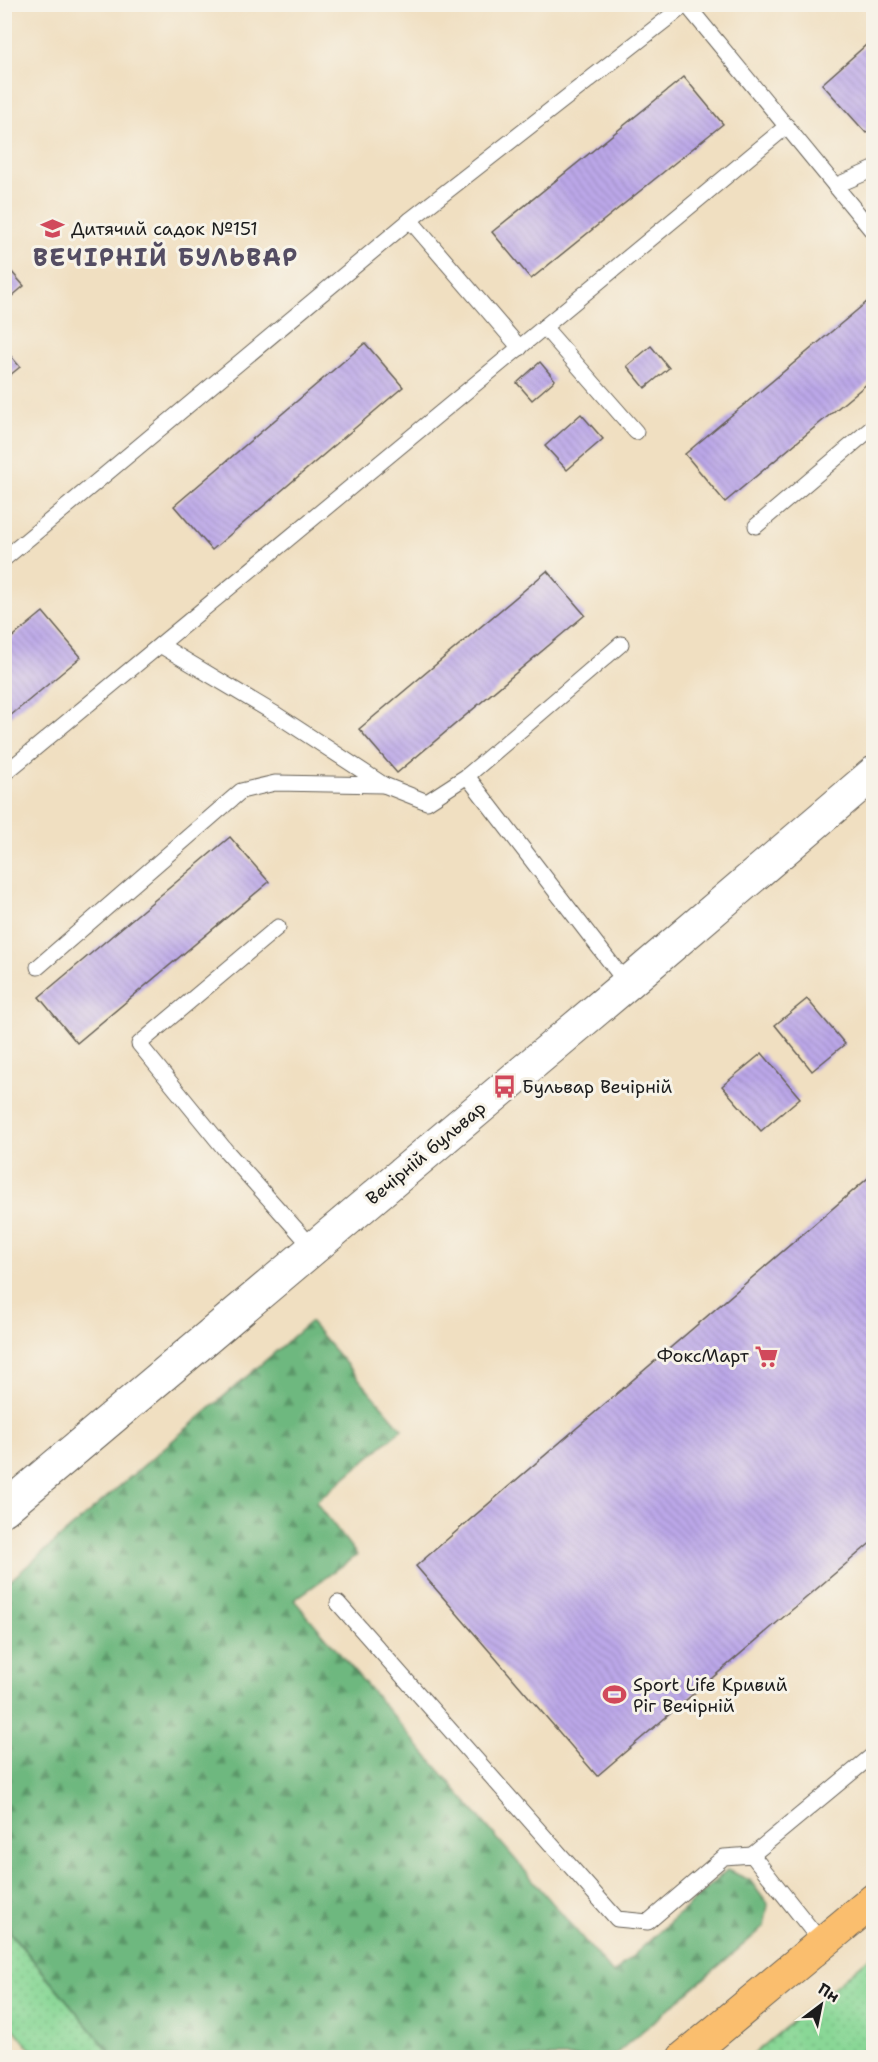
<svg xmlns="http://www.w3.org/2000/svg" width="878" height="2062" font-family="'Shantell Sans',sans-serif">
<defs>
<pattern id="grass-dots" width="8" height="8" patternUnits="userSpaceOnUse" patternTransform="scale(1.5)"><rect width="8" height="8" fill="#89d796"/><path d="M2 2h.1M6 6h.1" fill="none" stroke="#76b881" stroke-width="1.8" stroke-linecap="round"/></pattern>
<pattern id="forest-firs" width="22" height="20" patternUnits="userSpaceOnUse" patternTransform="scale(1.5)"><rect width="22" height="20" fill="#6eb87f"/><path d="M5 1l3.5 6h-7zM16 11l3.5 6h-7z" fill="#5a9567"/></pattern>
<pattern id="building-back-hatch" width="6" height="6" patternUnits="userSpaceOnUse" patternTransform="scale(1.5)"><rect width="6" height="6" fill="#bba7e8"/><path d="M-1 5l2 2M0 0l6 6M5-1l2 2" fill="none" stroke="#a08fc6"/></pattern>
</defs>
<rect width="100%" height="100%" fill="#f7f3e8"/>
<filter id="ink" filterUnits="userSpaceOnUse"><feTurbulence type="fractalNoise" baseFrequency=".0167" numOctaves="2"/><feDisplacementMap in="SourceGraphic" scale="12" xChannelSelector="R" yChannelSelector="G"/><feConvolveMatrix kernelMatrix="1 2 1 2 8 2 1 2 1" color-interpolation-filters="sRGB"/></filter>
<filter id="wash" filterUnits="userSpaceOnUse"><feTurbulence type="fractalNoise" baseFrequency=".008" numOctaves="4" result="noise"/><feDisplacementMap in="SourceGraphic" scale="24" xChannelSelector="R" yChannelSelector="G"/><feGaussianBlur stdDeviation="1.35" result="paint"/><feColorMatrix in="noise" values="0 0 0 0 0 0 0 0 0 0 0 0 0 0 0 0 0 1.4 0 .05"/><feComposite in="paint" operator="in"/></filter>
<g filter="url(#wash)">
<rect width="100%" height="100%" fill="#f0dfc1"/>
<g fill="url(#grass-dots)" stroke="#527a59" stroke-width="1.5">
<polygon points="4,1926 114,2057 37,2057 5,2018"/>
<polygon points="873,1954 873,2057 750,2057"/>
</g>
<polygon fill="url(#forest-firs)" stroke="#456a4e" stroke-width="1.5" points="310,1322 402,1429 316,1502 357,1555 294,1600 613,1974 727,1870 750,1880 768,1905 764,1927 612,2057 114,2057 5,1926 5,1585"/>
<g id="blocks">
<g fill="url(#building-back-hatch)">
<polygon points="874,38 874,126 866,133 822,84"/>
<polygon points="684,77 723,124 531,279 492,232"/>
<polygon points="4,263 24,286 4,303"/>
<polygon points="874,296 874,378 725,502 685,454"/>
<polygon points="365,343 403,387 212,550 174,506"/>
<polygon points="651,346 669,368 645,388 627,366"/>
<polygon points="4,348 20,367 4,380"/>
<polygon points="540,362 555,380 532,400 517,383"/>
<polygon points="581,414 603,439 567,470 545,446"/>
<polygon points="547,571 585,615 397,773 359,729"/>
<polygon points="43,612 81,657 4,721 4,644"/>
<polygon points="230,837 269,882 77,1043 39,997"/>
<polygon points="807,999 845,1044 812,1071 775,1025"/>
<polygon points="762,1053 800,1098 761,1131 722,1086"/>
<polygon points="874,1173 874,1540 597,1776 416,1566"/>
</g>
</g>
</g>
<g filter="url(#ink)">
<use href="#blocks" fill-opacity="0" stroke="#666056" stroke-width="1.5"/>
<g fill="none" stroke-linecap="round" stroke-linejoin="round">
<defs>
<g id="service">
<polyline points="686,4 874,233"/>
<polyline points="835,186 874,169"/>
<polyline points="410,220 686,4"/>
<polyline points="544,327 636,432"/>
<polyline points="756,526 874,426"/>
<polyline points="4,559 410,220 520,348"/>
<polyline points="621,644 467,776 627,984"/>
<polyline points="160,645 277,715 384,785 427,802 467,776"/>
<polyline points="4,774 787,126"/>
<polyline points="278,927 139,1044 227,1152 313,1248"/>
<polyline points="38,967 241,791 275,783 384,785"/>
<polyline points="338,1603 617,1919 648,1922 724,1857 752,1855 822,1943"/>
<polyline points="752,1855 874,1754"/>
</g>
<polyline id="tertiary" points="4,1509 627,984 874,773"/>
<polyline id="primary" points="684,2058 874,1900"/>
</defs>
<use href="#service" stroke="#666056" stroke-width="17"/>
<use href="#tertiary" stroke="#666056" stroke-width="35"/>
<use href="#primary" stroke="#666056" stroke-width="35"/>
<use href="#service" stroke="#fff" stroke-width="15"/>
<use href="#tertiary" stroke="#fff" stroke-width="33"/>
<use href="#primary" stroke="#fabe6e" stroke-width="33"/>
</g>
</g>
<defs>
<symbol id="school-bare" viewBox="-9 -9 18 18"><path d="M0-5L7-2L0 1L-7-2ZM-4 1L0 2.5L4 1V4Q0 6-4 4Z" fill="#d1495b" stroke="#f7f3e8" stroke-width="2.5" paint-order="stroke"/></symbol>
<symbol id="bus-bare" viewBox="-9 -9 18 18"><path d="M-5-6H5V4H4V6H2V4H-2V6H-4V4H-5ZM-3.5-4V0h7V-4ZM-3.5 1.2v1.5H-2V1.2ZM2 1.2v1.5H3.5V1.2Z" fill="#d1495b" stroke="#f7f3e8" stroke-width="2.5" paint-order="stroke"/></symbol>
<symbol id="supermarket-bare" viewBox="-9 -9 18 18"><path d="M-6-5.5h2.5l.6 2H6L4.5 2H-2.5L-4.4-4H-6ZM-1.5 3.2a1.3 1.3 0 1 0 .1 0ZM3 3.2a1.3 1.3 0 1 0 .1 0Z" fill="#d1495b" stroke="#f7f3e8" stroke-width="2.5" paint-order="stroke"/></symbol>
<symbol id="stadium-bare" viewBox="-9 -9 18 18"><path d="M0-5a6.5 5 0 1 0 0 10a6.5 5 0 1 0 0-10ZM-3.5-1.8h7v3.6h-7Z" fill="#d1495b" stroke="#f7f3e8" stroke-width="2.5" paint-order="stroke"/></symbol>
</defs>
<g fill-rule="evenodd">
<use href="#school-bare" x="36" y="212" width="33" height="33"/>
<use href="#bus-bare" x="488" y="1070" width="33" height="33"/>
<use href="#supermarket-bare" x="750" y="1340" width="33" height="33"/>
<use href="#stadium-bare" x="598" y="1678" width="33" height="33"/>
</g>
<g text-anchor="middle" dominant-baseline="central" stroke-width="6" stroke-linejoin="round" paint-order="stroke">
<g font-size="18" fill="#1c1c1c" stroke="#f7f3e8" text-anchor="start">
<text x="71" y="229">Дитячий садок №151</text>
<text x="522" y="1087">Бульвар Вечірній</text>
<text x="749" y="1356" text-anchor="end">ФоксМарт</text>
<text x="633" y="1685">Sport Life Кривий<tspan x="633" dy="21">Ріг Вечірній</tspan></text>
</g>
<g font-size="18" fill="#1c1c1c" stroke="#f7f3e8">
<text transform="translate(426 1153) rotate(-40)">Вечірній бульвар</text>
</g>
<g font-size="24" font-weight="bold" letter-spacing="1.5" fill="#544d63" stroke="#f7f3e8">
<text x="166" y="258">ВЕЧІРНІЙ БУЛЬВАР</text>
</g>
</g>
<rect width="878" height="2062" fill="none" stroke="#f7f3e8" stroke-width="24"/>
<g transform="translate(821 2005) rotate(32)" stroke="#f7f3e8" stroke-width="4.5" paint-order="stroke">
<path d="M0-4.5L10 22L0 15L-10 22Z" fill="#1c1c1c"/>
<text y="-9" font-size="16" font-weight="bold" text-anchor="middle" fill="#1c1c1c">Пн</text>
</g>
</svg>
